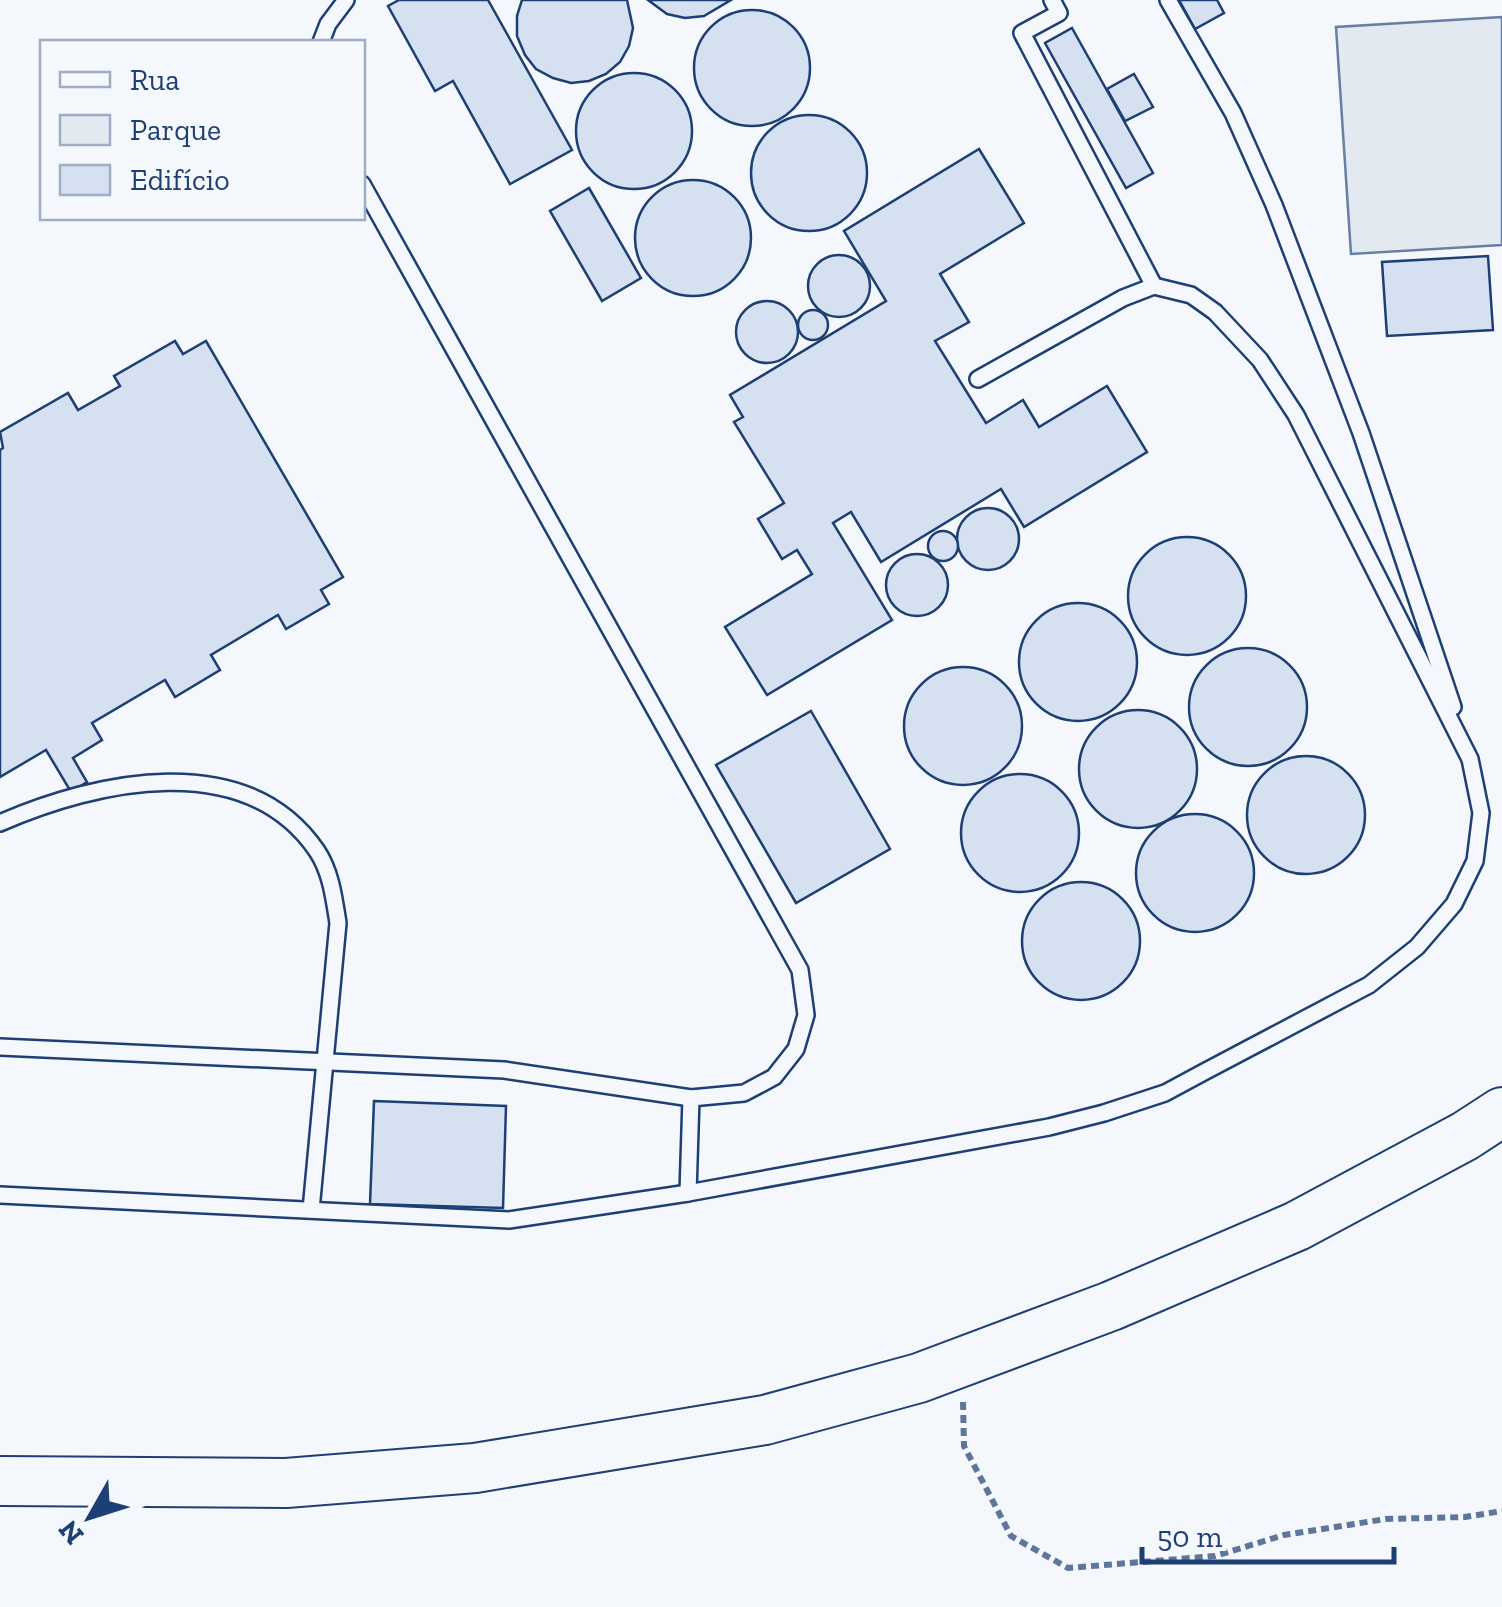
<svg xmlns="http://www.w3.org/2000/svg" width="1502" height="1607" font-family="'Zilla Slab',serif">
<rect width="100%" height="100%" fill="#f4f7fb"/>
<polygon fill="#e3e9f0" stroke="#687fa3" stroke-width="2.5" points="1502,17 1502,245 1351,254 1336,27"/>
<g fill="#d5e0f0" stroke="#1d3f73" stroke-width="2.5">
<polygon points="399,0 488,0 572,150 510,184 453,81 435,91 388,6"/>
<polygon points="522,0 627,0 633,28 629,46 620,62 606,74 589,81 571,83 553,78 536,69 525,55 517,36 517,16"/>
<polygon points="648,0 731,0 704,16 685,18 667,14"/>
<polygon points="1179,0 1217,0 1224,13 1195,29"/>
<circle cx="752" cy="68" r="58"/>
<polygon points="1072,28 1153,173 1126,188 1045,43"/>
<circle cx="634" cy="131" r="58"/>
<polygon points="1134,74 1153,107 1125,121 1107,89"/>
<circle cx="809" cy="173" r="58"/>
<polygon points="979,149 1024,223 940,274 969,322 935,341 986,423 1023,400 1039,427 1107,386 1147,452 1024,527 1001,489 881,562 851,512 833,523 892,620 767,695 725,627 812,574 797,550 782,559 758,519 784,503 734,422 743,417 730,395 886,301 844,231"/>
<circle cx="693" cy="238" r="58"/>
<polygon points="589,188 641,278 602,301 550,211"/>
<circle cx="839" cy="286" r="31"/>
<polygon points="1488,256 1493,330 1387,336 1382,262"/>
<circle cx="767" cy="332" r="31"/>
<circle cx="813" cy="325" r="15"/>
<polygon points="175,341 183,354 206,341 343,577 321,590 329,604 286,629 278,615 211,655 220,670 175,697 165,680 92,723 102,740 73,758 87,782 71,792 46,750 0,777 0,450 3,448 0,432 68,393 78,410 120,386 114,376"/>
<circle cx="988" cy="539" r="31"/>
<circle cx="943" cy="546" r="15"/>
<circle cx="1187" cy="596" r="59"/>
<circle cx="917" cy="585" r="31"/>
<circle cx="1078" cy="662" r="59"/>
<circle cx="1248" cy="707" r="59"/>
<circle cx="963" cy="726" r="59"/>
<circle cx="1138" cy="769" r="59"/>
<polygon points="811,711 890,849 796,903 716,765"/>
<circle cx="1306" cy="815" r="59"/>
<circle cx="1020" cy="833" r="59"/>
<circle cx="1195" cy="873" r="59"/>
<circle cx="1081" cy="941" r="59"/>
<polygon points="374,1101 506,1106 503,1208 370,1204"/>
</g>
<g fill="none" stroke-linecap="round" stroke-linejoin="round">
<defs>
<g id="service">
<polyline points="1052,0 1059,13 1022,33 1154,286"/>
<polyline points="1168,0 1233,113 1274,205 1361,433 1453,707"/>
<polyline points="321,42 328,24 346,0"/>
<polyline points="362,184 800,970 806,1015 796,1049 774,1077 744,1093 691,1098 688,1193"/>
<path d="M0,823c96,-42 246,-76 317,28 14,21 17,47 21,72l-27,287"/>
<polyline points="0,1047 504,1070 691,1098"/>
<polyline points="0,1195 509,1220 688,1193 1049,1127 1104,1113 1165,1093 1204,1072 1369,985 1417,947 1454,904 1475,861 1481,813 1470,759 1296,415 1260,360 1215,312 1191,295 1154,286 1123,298 978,379"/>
</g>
<polyline id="primary" points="0,1481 286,1483 475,1468 765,1420 919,1378 1111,1306 1297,1226 1465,1136 1502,1112"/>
</defs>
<use href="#service" stroke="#1d3f73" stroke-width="20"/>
<use href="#primary" stroke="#1d3f73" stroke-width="52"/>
<polyline stroke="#5e769c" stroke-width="6" stroke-dasharray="8 5" stroke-linecap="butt" points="963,1402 964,1446 1011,1536 1068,1568 1215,1556 1284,1535 1386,1519 1465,1517 1502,1511"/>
<use href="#service" stroke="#f4f7fb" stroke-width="15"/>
<use href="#primary" stroke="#f4f7fb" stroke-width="48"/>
</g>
<rect x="40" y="40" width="325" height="180" fill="#f4f7fb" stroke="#9eadc5" stroke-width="2.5"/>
<rect x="60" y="72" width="50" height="15" fill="#f4f7fb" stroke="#9eadc5" stroke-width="2.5"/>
<text x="130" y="90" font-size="30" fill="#1d3f73">Rua</text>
<rect x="60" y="115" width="50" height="30" fill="#e3e9f0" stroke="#9eadc5" stroke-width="2.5"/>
<text x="130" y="140" font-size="30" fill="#1d3f73">Parque</text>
<rect x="60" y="165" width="50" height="30" fill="#d5e0f0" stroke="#9eadc5" stroke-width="2.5"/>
<text x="130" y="190" font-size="30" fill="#1d3f73">Edifício</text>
<g transform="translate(90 1517) rotate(231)" stroke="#f4f7fb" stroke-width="8" paint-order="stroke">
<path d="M0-8L18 38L0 25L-18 38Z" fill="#1d3f73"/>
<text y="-15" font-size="28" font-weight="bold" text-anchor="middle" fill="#1d3f73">N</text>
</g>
<path d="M1142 1547v15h252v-15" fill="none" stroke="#1d3f73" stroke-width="5"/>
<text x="1157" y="1547" font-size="30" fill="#1d3f73" stroke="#f4f7fb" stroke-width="8" paint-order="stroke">50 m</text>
</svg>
